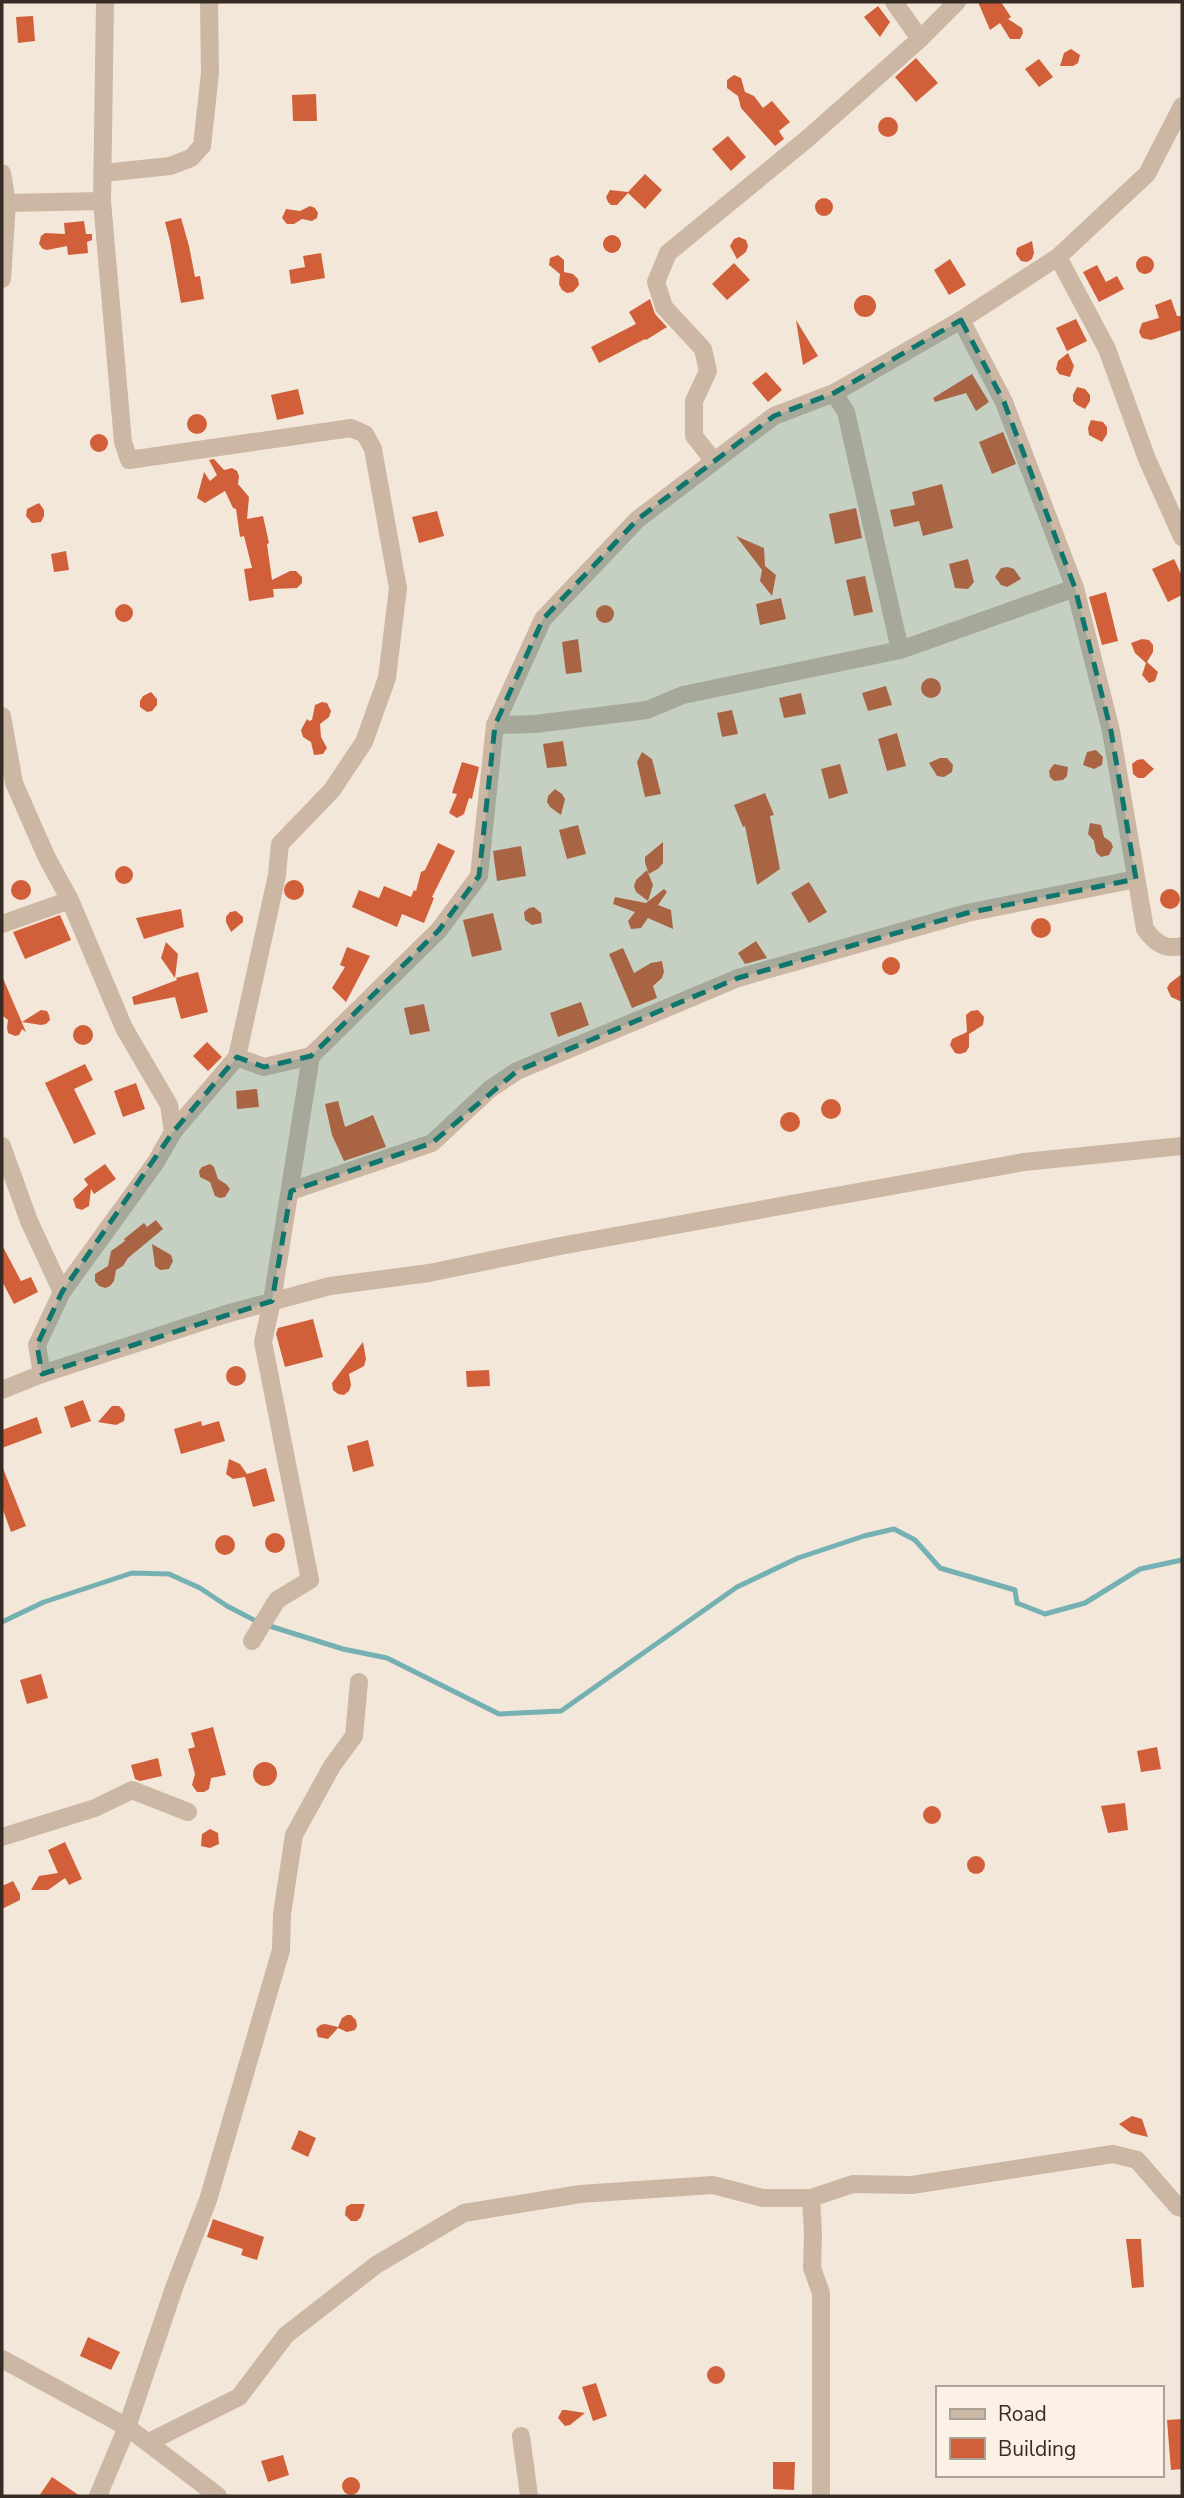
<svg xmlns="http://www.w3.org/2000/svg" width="1184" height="2498" font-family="'Nunito Sans',sans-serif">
<rect width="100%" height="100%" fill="#f3e7d9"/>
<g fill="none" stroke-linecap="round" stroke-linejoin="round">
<polyline stroke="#75b0b3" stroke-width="5" points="2,1622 44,1602 132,1573 169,1574 200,1588 227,1606 260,1623 343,1649 387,1658 499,1714 561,1711 737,1587 798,1558 864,1536 894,1529 915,1540 940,1568 1015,1590 1017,1603 1045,1614 1085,1603 1140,1569 1182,1560"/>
</g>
<g fill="#d05f3a">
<polygon points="978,2 1001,2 1011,17 1008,19 1022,28 1023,33 1020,39 1010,39 1000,23 990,30"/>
<polygon points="878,6 890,22 880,37 864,17"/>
<polygon points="33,16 35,41 18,43 16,17"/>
<polygon points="1071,49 1080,55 1078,63 1073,66 1060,66 1064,53"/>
<polygon points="916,58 938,83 916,102 895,77"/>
<polygon points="1039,59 1053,77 1039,87 1025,69"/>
<polygon points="734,75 741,78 745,92 754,96 763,108 772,101 790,122 779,131 784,139 775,146 741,108 738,96 727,88 727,80"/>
<polygon points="316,94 317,121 293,121 292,95"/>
<circle cx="888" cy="127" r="10"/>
<polygon points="728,136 746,157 731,171 712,149"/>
<polygon points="645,174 662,190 645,209 628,193 617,205 611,205 608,202 606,197 610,190 628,192"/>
<circle cx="824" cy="207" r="9"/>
<polygon points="310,206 315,208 318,213 317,218 312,221 302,219 294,224 287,224 282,218 286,209 300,211"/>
<polygon points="181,218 189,246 195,277 200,276 204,299 181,303 170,241 165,222"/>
<polygon points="84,221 86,234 92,234 92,240 87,242 88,253 68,255 67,246 47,250 43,249 39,244 41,236 45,233 65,234 64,223"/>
<circle cx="612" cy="244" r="9"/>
<polygon points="739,237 746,240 748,246 746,252 737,259 730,246 734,239"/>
<polygon points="1032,241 1034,253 1032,259 1027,262 1021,261 1016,254 1017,248"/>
<polygon points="321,253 325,278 291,284 289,270 305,267 303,256"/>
<polygon points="558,255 564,260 564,272 573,274 578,279 579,285 573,292 567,293 562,290 559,284 560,274 549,265 550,258"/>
<circle cx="1145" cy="265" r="9"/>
<polygon points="950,259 966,285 949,295 934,270"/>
<polygon points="734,263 750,280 727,300 712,284"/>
<polygon points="1097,265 1106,282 1117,276 1124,289 1099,302 1083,272"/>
<circle cx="865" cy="306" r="11"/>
<polygon points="650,299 655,314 667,327 646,340 645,339 599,363 591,347 636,324 629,312"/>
<polygon points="1171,299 1177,316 1182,316 1182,330 1151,340 1142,338 1139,332 1142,323 1159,318 1155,305"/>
<polygon points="1076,319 1087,341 1067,351 1056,328"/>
<polygon points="796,320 818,356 803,365"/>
<polygon points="1068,353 1074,366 1070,377 1059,374 1056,369 1058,361"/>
<polygon points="766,372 782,390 768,402 752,383"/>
<polygon points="972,374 989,402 976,411 966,393 935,402 933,398"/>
<polygon points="1077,387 1085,389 1090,395 1090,401 1085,409 1077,405 1073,401 1073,395"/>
<polygon points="298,389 304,414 277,420 271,395"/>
<circle cx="197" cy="424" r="10"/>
<polygon points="1091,420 1103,422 1107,427 1107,434 1102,442 1089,435 1088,428"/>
<polygon points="1003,432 1016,464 992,474 979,442"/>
<circle cx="99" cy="443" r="9"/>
<polygon points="214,459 224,470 232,468 237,471 239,476 238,484 249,497 247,519 263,516 269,543 267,544 272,580 290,571 296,571 302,577 302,583 297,588 273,589 274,597 249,601 244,569 252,568 244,536 240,537 236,509 233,508 225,491 205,503 197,498 204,472 210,481 217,475 209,460"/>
<polygon points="942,484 953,528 923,536 919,521 894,527 890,510 915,505 912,492"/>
<polygon points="39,503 44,510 44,516 41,522 32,523 26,516 27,509"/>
<polygon points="856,508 862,538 835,544 829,514"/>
<polygon points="437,511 444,536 419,543 412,517"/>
<polygon points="736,536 764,548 765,566 776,575 772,596 760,581 762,570"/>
<polygon points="66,551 69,570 54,572 51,554"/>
<polygon points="968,559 974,582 968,589 955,588 949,564"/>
<polygon points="1174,559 1182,576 1182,595 1168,602 1152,569"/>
<polygon points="1008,567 1014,569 1021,579 1007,587 1001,585 995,577 1001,568"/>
<polygon points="865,576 873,612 854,616 846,580"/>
<polygon points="1106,592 1118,641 1102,645 1089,597"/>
<polygon points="781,598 786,619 760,625 756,604"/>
<circle cx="124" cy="613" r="9"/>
<circle cx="605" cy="614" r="9"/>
<polygon points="578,639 582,672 566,674 562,642"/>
<polygon points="1142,639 1149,640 1153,645 1153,652 1147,662 1158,672 1155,681 1149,683 1142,675 1146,663 1135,653 1131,643"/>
<circle cx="931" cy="688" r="10"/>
<polygon points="886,686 892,705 868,711 862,693"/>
<polygon points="151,692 157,699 157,705 152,711 147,712 140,707 140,701 143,696"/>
<polygon points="801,693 806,714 784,718 779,698"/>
<polygon points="322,702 327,703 331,711 329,717 320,724 321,737 327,748 323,754 314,755 311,742 303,737 301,730 307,719 309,721 312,720 315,705"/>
<polygon points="732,710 738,734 722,737 717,713"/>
<polygon points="897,733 906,766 887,771 878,739"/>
<polygon points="563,741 567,766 547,768 543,744"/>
<polygon points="1096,750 1103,757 1102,765 1094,769 1083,765 1087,752"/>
<polygon points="642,752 652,759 661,794 645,797 637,762"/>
<polygon points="940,758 947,758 953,765 952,772 944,777 937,776 929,763"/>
<polygon points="1143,759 1154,769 1144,778 1138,778 1133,774 1132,764 1137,760"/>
<polygon points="462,762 479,767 472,799 469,798 464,814 457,818 449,813 457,794 452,793"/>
<polygon points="840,764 848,793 829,799 821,769"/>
<polygon points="1054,764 1068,767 1067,776 1063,780 1054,781 1050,777 1049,771"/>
<polygon points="555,789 562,794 565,799 561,815 550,807 547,802 548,796"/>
<polygon points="765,793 774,815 770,816 780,869 757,885 745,826 743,827 734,805"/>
<polygon points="1090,823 1101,825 1104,837 1111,842 1113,847 1109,855 1101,857 1096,852 1094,841 1088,834"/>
<polygon points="578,825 586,854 567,859 559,830"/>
<polygon points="663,842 663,863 659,868 649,874 645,863 645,857"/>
<polygon points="438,843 455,851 432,897 434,898 424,923 402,914 397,927 352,907 359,890 379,898 384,886 411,897 414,890 416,891 421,872 425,870"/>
<polygon points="521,846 526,876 497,881 493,851"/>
<circle cx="124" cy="875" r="9"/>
<polygon points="647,870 653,885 648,901 636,892 634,886 636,880"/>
<circle cx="294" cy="890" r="10"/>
<circle cx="21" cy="890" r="10"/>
<polygon points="809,882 827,912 809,923 791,893"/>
<polygon points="664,889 667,892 658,905 671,910 673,929 648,918 641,928 631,929 628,921 635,912 613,904 615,897 646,903"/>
<circle cx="1170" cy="899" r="10"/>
<polygon points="534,907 541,913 542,923 532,925 525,920 524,912 529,908"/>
<polygon points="181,909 184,927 144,939 136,918"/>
<polygon points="236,911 243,917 243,922 231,932 226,922 226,917 230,912"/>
<polygon points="493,913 502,950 472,957 463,920"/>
<polygon points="60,915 71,940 25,959 13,932"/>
<circle cx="1041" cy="928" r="10"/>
<polygon points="756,941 767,958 745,964 738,953"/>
<polygon points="166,942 178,954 175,978 161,958"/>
<polygon points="347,947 370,956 346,1002 332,988 345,967 340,965"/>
<polygon points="623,948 634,973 651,963 662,961 664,972 662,978 653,986 657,998 632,1008 609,954"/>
<circle cx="891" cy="966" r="9"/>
<polygon points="198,972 208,1012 181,1019 175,997 134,1005 132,997 177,980 176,978"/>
<polygon points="1182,974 1182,1002 1171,997 1167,988 1170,983"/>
<polygon points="2,976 26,1032 22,1029 19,1035 15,1036 8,1033 7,1028 8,1020 2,1015"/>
<polygon points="581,1002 589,1025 558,1037 550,1013"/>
<polygon points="424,1004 430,1031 410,1035 404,1008"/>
<polygon points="41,1010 47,1011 49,1015 50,1020 46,1024 41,1025 22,1022"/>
<polygon points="978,1010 984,1017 983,1025 969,1034 969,1047 966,1052 960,1054 955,1053 950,1045 952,1039 967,1032 966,1015 971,1011"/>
<circle cx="83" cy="1035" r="10"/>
<polygon points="207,1042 222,1057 208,1071 193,1056"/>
<polygon points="85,1064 93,1080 74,1089 96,1134 74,1144 45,1083"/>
<polygon points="136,1083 145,1109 123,1117 114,1091"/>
<polygon points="257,1089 259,1107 237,1109 236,1091"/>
<circle cx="831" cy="1109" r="10"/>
<polygon points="338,1101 345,1127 373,1115 386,1147 344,1161 332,1135 325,1104"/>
<circle cx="790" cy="1122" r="10"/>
<polygon points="105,1164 116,1179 94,1194 91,1189 89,1206 82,1210 76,1208 73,1199 88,1185 84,1179"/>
<polygon points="210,1164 214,1167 218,1179 226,1184 230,1189 225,1197 220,1198 215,1196 210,1182 200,1177 199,1171 202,1167"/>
<polygon points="156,1220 163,1229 128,1258 123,1266 116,1270 114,1281 110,1286 105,1288 99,1286 95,1281 95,1274 108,1266 111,1251 125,1241 124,1239 144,1223 147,1227"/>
<polygon points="152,1244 171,1255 173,1261 169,1269 160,1270 155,1266"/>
<polygon points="2,1245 21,1281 31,1277 38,1292 14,1304 2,1281"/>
<polygon points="313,1319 323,1357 285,1367 276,1334 278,1328"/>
<polygon points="363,1342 366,1359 364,1366 349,1374 351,1385 349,1391 344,1395 338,1394 333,1390 332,1383"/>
<circle cx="236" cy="1376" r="10"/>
<polygon points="489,1370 490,1386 467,1387 466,1371"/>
<polygon points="83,1400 91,1421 71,1428 64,1407"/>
<polygon points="112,1406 119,1406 123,1410 125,1415 124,1421 116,1425 98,1422"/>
<polygon points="37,1417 42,1433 2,1448 2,1430"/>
<polygon points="201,1421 202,1426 219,1421 225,1441 181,1454 174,1429"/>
<polygon points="368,1440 374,1466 353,1472 347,1446"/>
<polygon points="229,1459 240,1464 247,1474 266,1468 275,1501 253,1507 245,1477 233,1479 226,1474"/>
<polygon points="2,1466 26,1526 11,1532 2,1507"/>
<circle cx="275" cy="1543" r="10"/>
<circle cx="225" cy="1545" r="10"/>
<polygon points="41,1674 48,1698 27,1704 20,1680"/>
<polygon points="213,1727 226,1775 211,1778 209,1789 204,1792 197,1792 192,1785 195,1774 188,1749 195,1747 191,1733"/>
<polygon points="1157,1747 1161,1769 1141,1772 1137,1751"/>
<polygon points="158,1758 162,1776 140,1781 135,1779 131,1765"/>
<circle cx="265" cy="1774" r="12"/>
<polygon points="1125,1803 1128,1830 1108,1833 1101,1806"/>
<circle cx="932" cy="1815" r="9"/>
<polygon points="210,1829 218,1833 219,1844 210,1848 201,1846 202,1834"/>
<polygon points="65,1842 82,1879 69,1885 65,1878 48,1890 31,1890 39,1876 58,1873 48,1850"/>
<circle cx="976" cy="1865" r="9"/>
<polygon points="13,1881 20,1894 20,1900 2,1909 2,1886"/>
<polygon points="347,2015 351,2015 356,2020 357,2026 355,2030 347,2032 338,2028 328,2039 318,2037 316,2029 320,2025 325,2024 338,2027 342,2018"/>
<polygon points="1132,2116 1142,2119 1148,2137 1131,2133 1119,2124"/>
<polygon points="299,2130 316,2138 308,2157 291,2149"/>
<polygon points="351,2204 365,2204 361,2217 357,2221 351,2221 345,2215 346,2207"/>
<polygon points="213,2219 264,2237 257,2260 241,2255 243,2249 207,2237"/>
<polygon points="1126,2239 1141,2239 1144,2287 1132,2288"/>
<polygon points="88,2337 120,2352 111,2370 80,2356"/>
<circle cx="716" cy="2375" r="9"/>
<polygon points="596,2383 607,2416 593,2421 582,2387"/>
<polygon points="562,2410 566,2410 585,2413 570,2425 565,2426 558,2418"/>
<polygon points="1182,2419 1182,2469 1171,2470 1167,2420"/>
<polygon points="283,2455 289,2475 268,2482 261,2461"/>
<polygon points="773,2462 795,2462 794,2490 773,2489"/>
<circle cx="351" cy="2486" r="9"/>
<polygon points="52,2477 80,2496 39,2496"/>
</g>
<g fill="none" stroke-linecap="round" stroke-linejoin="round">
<g stroke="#ccb6a4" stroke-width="18">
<polyline points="105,2 102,201 123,442 129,460 351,428 365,434 373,449 398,588 387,678 364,742 332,790 280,844 277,875 237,1057"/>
<polyline points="894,2 920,39"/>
<polyline points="2,173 7,203 2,279"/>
<polyline points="103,173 170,166 191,158 202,146 210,73 209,2"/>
<polyline points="7,203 102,201"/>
<polyline points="1058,257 1107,349 1147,459 1182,537"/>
<path d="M961,320l43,82 71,186 36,143 34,198c10,14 20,21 37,17"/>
<polyline points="834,393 846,412 900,650"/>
<polyline points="713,460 694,436 694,401 708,371 703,349 664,307 656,282 668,253 807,139 920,39 957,2"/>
<polyline points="2,716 14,783 47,858 70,900 124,1028 169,1105 173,1132 156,1162 62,1292 37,1345 42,1374"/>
<polyline points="495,725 535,724 647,710 683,695 900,650 1075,588"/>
<polyline points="2,924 70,900"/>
<polyline points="173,1132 237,1057 264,1067 311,1056"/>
<polyline points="2,1146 29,1221 62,1292"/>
<polyline points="291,1191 432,1143 490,1089 517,1071 738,978 967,913 1136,879"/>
<polyline points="2,1390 42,1374 226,1314 330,1286 429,1273 560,1246 1024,1162 1182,1146"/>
<polyline points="252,1641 277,1600 310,1580 263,1342 272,1301 311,1056 439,930 479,876 495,725 543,619 638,519 774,416 834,393 961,320 1058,257 1147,174 1182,106"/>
<polyline points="2,1837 95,1808 132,1790 188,1812"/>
<polyline points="2,2359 127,2427 218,2496"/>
<polyline points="521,2436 529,2496"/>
<polyline points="149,2442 239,2397 286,2335 376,2265 464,2213 580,2194 713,2185 763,2198 811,2198"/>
<polyline points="98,2496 127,2427 175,2285 208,2200 281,1950 282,1914 294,1835 332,1766 354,1736 359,1682"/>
<polyline points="821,2496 821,2293 812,2268 813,2234 811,2198 853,2184 912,2185 1113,2154 1137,2160 1178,2207 1182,2208"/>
</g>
</g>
<path fill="#0f766e" fill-opacity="0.2" stroke="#0f766e" stroke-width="5" stroke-dasharray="14 9" stroke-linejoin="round" d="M961,320l43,82 71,186 36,143 25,148 -169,34 -229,65 -221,93 -85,72 -141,48 -19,110 -230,73 -5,-29 25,-53 111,-160 64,-75 27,10 47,-11 128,-126 40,-54 16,-151 48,-106 95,-100 136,-103 60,-23z"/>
<rect width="1184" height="2498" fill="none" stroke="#372b26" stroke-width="7"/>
<rect x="936" y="2386" width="228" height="91" fill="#fbf1e5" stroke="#ada299" stroke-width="2"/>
<rect x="950" y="2409" width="35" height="10" fill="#ccb6a4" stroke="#ada299" stroke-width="2"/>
<text x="998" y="2421" font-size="21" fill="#372b26">Road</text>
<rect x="950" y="2438" width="35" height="21" fill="#d05f3a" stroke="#ada299" stroke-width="2"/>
<text x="998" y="2456" font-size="21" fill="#372b26">Building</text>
</svg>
